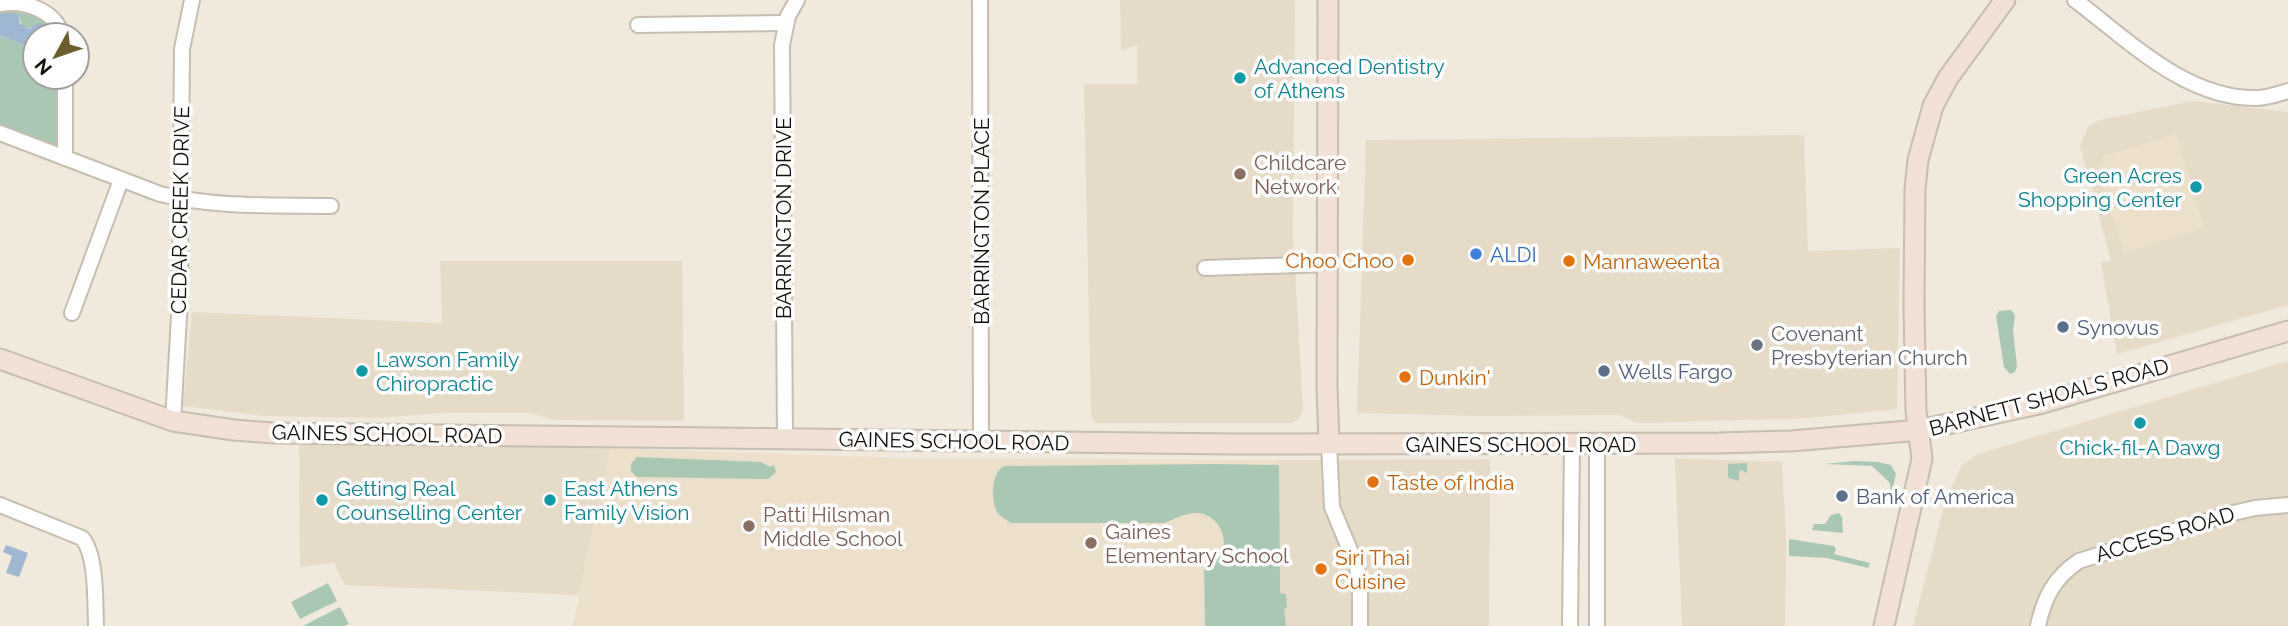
<svg xmlns="http://www.w3.org/2000/svg" width="2288" height="626" font-family="Raleway,sans-serif">
<rect width="100%" height="100%" fill="#f1e9db"/>
<g fill="#e6dbc7">
<polygon points="1120,0 1295,0 1293,235 1303,409 1299,418 1293,423 1095,423 1091,416 1084,84 1137,84 1137,45 1121,50"/>
<polygon points="2192,101 2288,112 2288,305 2117,354 2101,263 2111,261 2080,146 2088,127 2096,121"/>
<polygon points="1804,135 1808,251 1900,248 1897,409 1808,418 1647,423 1634,422 1620,415 1480,416 1357,413 1366,140"/>
<polygon points="440,261 682,261 684,421 557,420 528,413 443,413 376,418 264,416 183,406 192,312 442,323"/>
<polygon points="2288,361 2288,626 1913,626 1946,499 1962,465 1976,455 1988,451"/>
<polygon points="299,443 610,448 579,595 345,585 334,563 300,567"/>
<polygon points="1675,458 1782,462 1786,538 1785,626 1682,626"/>
<polygon points="1490,459 1489,626 1279,626 1277,460"/>
</g>
<g fill="#ece0cb">
<polygon points="2176,134 2204,227 2124,253 2097,165 2104,162 2102,157"/>
<polygon points="610,448 905,458 1277,460 1279,626 573,626"/>
</g>
<g fill="#a8c8b3">
<polygon points="2,6 42,16 57,35 49,35 45,30 22,27 19,15 0,14 0,7"/>
<polygon points="0,36 35,49 35,77 61,77 61,144 56,147 0,128"/>
<polygon points="2011,310 2015,315 2013,331 2017,366 2015,372 2010,374 2004,367 1996,316 1999,311"/>
<polygon points="637,457 761,462 770,467 774,465 776,472 768,479 637,477 631,471 631,464"/>
<polygon points="1854,461 1878,462 1891,465 1896,474 1891,495 1890,483 1872,466 1825,464"/>
<polygon points="1747,463 1747,473 1741,470 1739,472 1739,481 1728,478 1728,464"/>
<path d="M1215,464l64,1 1,128 6,1 1,13 -3,3 2,16h-81l-1,-60c32,-6 22,-52 -7,-53 -12,0 -22,6 -33,10h-153c-6,-4 -14,-8 -16,-16 -4,-12 -3,-35 9,-41z"/>
<polygon points="1839,513 1842,517 1843,533 1812,530 1814,524 1825,524 1831,515"/>
<polygon points="1789,539 1834,546 1836,549 1834,554 1870,563 1868,568 1827,558 1789,556"/>
<polygon points="328,583 337,601 300,619 291,602"/>
<polygon points="340,607 349,624 344,626 303,626"/>
</g>
<g fill="#9eb8d3">
<polygon points="10,13 19,15 20,24 30,29 39,22 49,35 35,35 35,49 0,36 0,14"/>
<polygon points="6,545 28,553 19,577 6,573 12,556 3,552"/>
</g>
<g fill="none" stroke-linecap="round" stroke-linejoin="round">
<defs>
<g id="street">
<polyline points="980,0 981,442"/>
<path d="M2075,0c53,40 111,99 181,98 11,0 22,-4 32,-7"/>
<path d="M0,4c24,-4 55,6 62,31"/>
<polyline points="638,25 786,23"/>
<path d="M0,133l160,61c55,14 115,11 171,12"/>
<polyline points="65,158 65,77"/>
<polyline points="1205,268 1328,264"/>
<polyline points="72,313 121,180"/>
<polyline points="173,421 180,299 182,49 192,0"/>
<polyline points="785,439 782,45 788,16 797,0"/>
<polyline points="1329,443 1332,507 1357,567 1360,586 1360,626"/>
<polyline points="1597,444 1597,626"/>
<path d="M0,505l82,33c15,17 13,65 14,88"/>
<polyline points="1570,626 1572,444"/>
<path d="M2038,626c6,-29 17,-49 41,-65l150,-47 26,-6 33,-3"/>
</g>
<g id="secondary">
<polyline points="1328,0 1327,387 1329,443"/>
<polyline points="0,359 173,421 234,430 273,433 1235,444 1718,443 1791,441 1920,430 2043,403 2288,331"/>
<polyline points="1884,626 1922,459 1916,411 1914,305 1915,189 1918,160 1933,106 1948,78 2005,0"/>
</g>
</defs>
<use href="#street" stroke="#c5bdaf" stroke-width="18"/>
<use href="#secondary" stroke="#c5bdaf" stroke-width="23"/>
<use href="#street" stroke="#fff" stroke-width="14"/>
<use href="#secondary" stroke="#f3e0d4" stroke-width="19"/>
</g>
<g fill="#0f9aa8" stroke="#fff" stroke-width="2.5">
<circle cx="1240" cy="78" r="7"/>
<circle cx="2196" cy="187" r="7"/>
<circle cx="362" cy="371" r="7"/>
<circle cx="2140" cy="423" r="7"/>
<circle cx="322" cy="500" r="7"/>
<circle cx="550" cy="500" r="7"/>
</g>
<g fill="#8d6e63" stroke="#fff" stroke-width="2.5">
<circle cx="1240" cy="174" r="7"/>
<circle cx="749" cy="526" r="7"/>
<circle cx="1091" cy="543" r="7"/>
</g>
<circle fill="#3f7fe0" stroke="#fff" stroke-width="2.5" cx="1476" cy="254" r="7"/>
<g fill="#e8710a" stroke="#fff" stroke-width="2.5">
<circle cx="1408" cy="260" r="7"/>
<circle cx="1569" cy="261" r="7"/>
<circle cx="1405" cy="377" r="7"/>
<circle cx="1373" cy="482" r="7"/>
<circle cx="1321" cy="569" r="7"/>
</g>
<g fill="#5c6f8a" stroke="#fff" stroke-width="2.5">
<circle cx="2063" cy="327" r="7"/>
<circle cx="1604" cy="371" r="7"/>
<circle cx="1842" cy="496" r="7"/>
</g>
<circle fill="#6b7280" stroke="#fff" stroke-width="2.5" cx="1757" cy="345" r="7"/>
<g text-anchor="middle" dominant-baseline="central" stroke-width="7" stroke-linejoin="round" paint-order="stroke">
<g font-size="21" fill="#0d838f" stroke="#fff" text-anchor="start">
<text x="1254" y="66">Advanced Dentistry<tspan x="1254" dy="24">of Athens</tspan></text>
<text x="2182" y="175" text-anchor="end">Green Acres<tspan x="2182" dy="24">Shopping Center</tspan></text>
<text x="376" y="359">Lawson Family<tspan x="376" dy="24">Chiropractic</tspan></text>
<text x="2140" y="447" text-anchor="middle">Chick-fil-A Dawg</text>
<text x="336" y="488">Getting Real<tspan x="336" dy="24">Counselling Center</tspan></text>
<text x="564" y="488">East Athens<tspan x="564" dy="24">Family Vision</tspan></text>
</g>
<g font-size="21" fill="#785e54" stroke="#fff" text-anchor="start">
<text x="1254" y="162">Childcare<tspan x="1254" dy="24">Network</tspan></text>
<text x="763" y="514">Patti Hilsman<tspan x="763" dy="24">Middle School</tspan></text>
<text x="1105" y="531">Gaines<tspan x="1105" dy="24">Elementary School</tspan></text>
</g>
<g font-size="21" fill="#110e09" stroke="#fff">
<text transform="translate(180 210) rotate(-89)">CEDAR CREEK DRIVE</text>
<text transform="translate(783 218) rotate(-90)">BARRINGTON DRIVE</text>
<text transform="translate(981 221) rotate(-90)">BARRINGTON PLACE</text>
<text transform="translate(2049 397) rotate(-15)">BARNETT SHOALS ROAD</text>
<text transform="translate(387 434) rotate(1)">GAINES SCHOOL ROAD</text>
<text transform="translate(954 441) rotate(1)">GAINES SCHOOL ROAD</text>
<text x="1521" y="444">GAINES SCHOOL ROAD</text>
<text transform="translate(2165 534) rotate(-17)">ACCESS ROAD</text>
</g>
<g font-size="21" fill="#366cbe" stroke="#fff" text-anchor="start">
<text x="1490" y="254">ALDI</text>
</g>
<g font-size="21" fill="#c56008" stroke="#fff" text-anchor="start">
<text x="1394" y="260" text-anchor="end">Choo Choo</text>
<text x="1583" y="261">Mannaweenta</text>
<text x="1419" y="377">Dunkin'</text>
<text x="1387" y="482">Taste of India</text>
<text x="1335" y="557">Siri Thai<tspan x="1335" dy="24">Cuisine</tspan></text>
</g>
<g font-size="21" fill="#4e5e75" stroke="#fff" text-anchor="start">
<text x="2077" y="327">Synovus</text>
<text x="1618" y="371">Wells Fargo</text>
<text x="1856" y="496">Bank of America</text>
</g>
<g font-size="21" fill="#5b616d" stroke="#fff" text-anchor="start">
<text x="1771" y="333">Covenant<tspan x="1771" dy="24">Presbyterian Church</tspan></text>
</g>
</g>
<g transform="translate(56 56) rotate(230)"><circle r="33" fill="#ffffff" stroke="#a09f9d" stroke-width="2"/>
<path d="M0-5L12 26L0 18L-12 26Z" fill="#6c5d2a"/>
<text y="-10" font-size="19" font-weight="bold" text-anchor="middle" fill="#110e09">N</text>
</g>
</svg>
